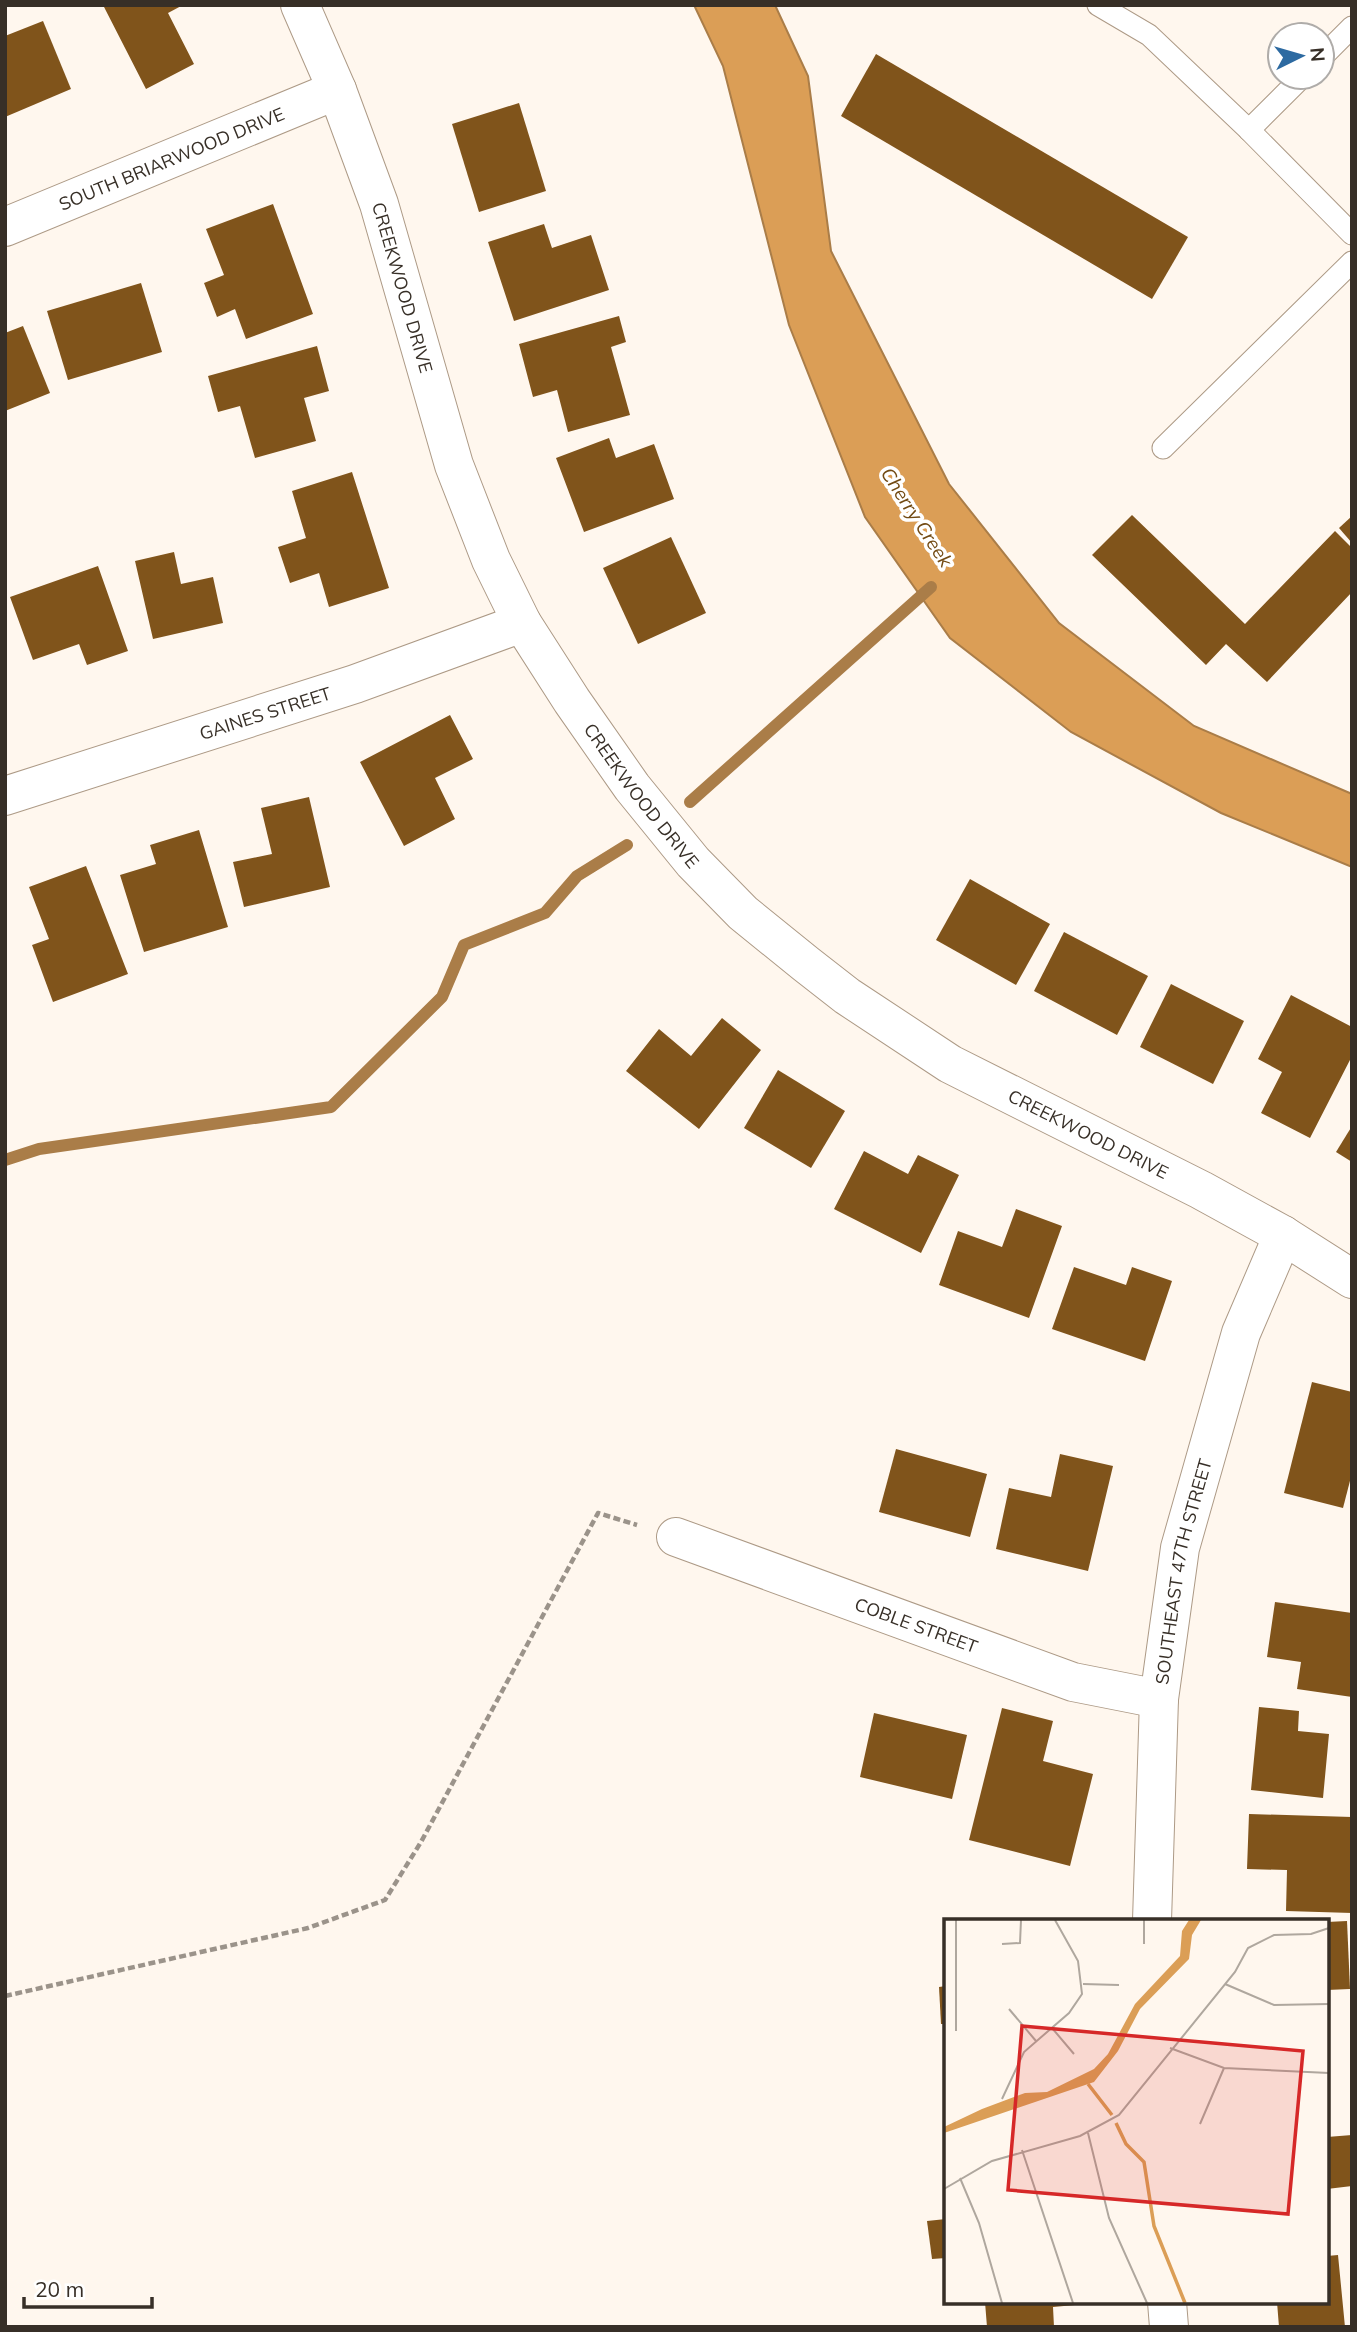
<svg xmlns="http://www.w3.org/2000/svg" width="1357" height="2332" font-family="Mulish,sans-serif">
<rect width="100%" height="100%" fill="#fff7ee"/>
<polygon fill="#db9e56" stroke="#aa7d48" stroke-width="2" points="694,5 775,5 808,76 831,251 949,484 1059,623 1194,726 1352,794 1352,867 1221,813 1071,732 950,638 865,517 789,325 723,66"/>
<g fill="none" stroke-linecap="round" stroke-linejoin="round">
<g stroke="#aa7d48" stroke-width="12">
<polyline points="690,802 931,587"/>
<polyline points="5,1160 39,1149 331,1107 442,997 464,945 545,913 577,876 627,845"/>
</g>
</g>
<g fill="#80541b">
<polygon points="103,5 183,5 168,13 194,64 146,89"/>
<polygon points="43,21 71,89 5,117 5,36"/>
<polygon points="876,54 1188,237 1152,299 841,116"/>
<polygon points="519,103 546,191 479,212 452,124"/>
<polygon points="273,204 313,314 246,339 235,309 217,317 204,283 224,275 206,229"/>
<polygon points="544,224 552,248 591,235 609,290 514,321 488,242"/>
<polygon points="141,283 162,352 68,380 47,311"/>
<polygon points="619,316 626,342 611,347 630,415 568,432 557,390 533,397 519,344"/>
<polygon points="23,326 50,393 5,411 5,333"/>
<polygon points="317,346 329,391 304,398 316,441 255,458 240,406 218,412 208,376"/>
<polygon points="609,438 616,458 654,444 674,499 584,532 556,458"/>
<polygon points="352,472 389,588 329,607 319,573 290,583 278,547 306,538 292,491"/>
<polygon points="1132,515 1245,624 1335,531 1352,548 1352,592 1267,682 1226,644 1206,665 1092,555"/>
<polygon points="1352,516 1352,543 1339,528"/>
<polygon points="671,537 706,613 638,644 603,568"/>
<polygon points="174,552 181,584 213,577 223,623 153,639 135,561"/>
<polygon points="98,566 128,651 87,665 79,644 33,660 10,597"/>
<polygon points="450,715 473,759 435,778 455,819 404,846 360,762"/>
<polygon points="309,797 330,887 244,907 233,862 272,854 261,808"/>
<polygon points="199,830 228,927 144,952 120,875 156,864 150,845"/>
<polygon points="86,866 128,974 53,1002 32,945 49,939 29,887"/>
<polygon points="970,879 1050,924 1016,985 936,940"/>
<polygon points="1064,932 1148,976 1117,1035 1034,991"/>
<polygon points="1171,984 1244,1021 1213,1084 1140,1047"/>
<polygon points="1291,995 1352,1027 1352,1056 1310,1138 1261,1113 1282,1072 1258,1059"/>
<polygon points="722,1018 761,1050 699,1129 626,1071 659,1029 691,1056"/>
<polygon points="778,1070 845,1111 811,1168 744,1128"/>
<polygon points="1352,1126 1352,1162 1336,1152"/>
<polygon points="864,1151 908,1174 918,1155 959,1175 921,1253 834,1209"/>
<polygon points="1016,1209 1062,1226 1029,1318 939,1285 958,1231 1002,1247"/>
<polygon points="1074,1267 1126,1285 1132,1267 1172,1281 1145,1361 1052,1329"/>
<polygon points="1312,1382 1352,1392 1352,1473 1343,1508 1284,1493"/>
<polygon points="896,1449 987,1474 970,1537 879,1512"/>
<polygon points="1060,1454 1113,1466 1088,1571 996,1549 1009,1488 1051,1497"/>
<polygon points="1275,1602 1352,1613 1352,1697 1297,1689 1301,1662 1267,1657"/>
<polygon points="1259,1707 1299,1711 1298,1731 1329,1734 1323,1798 1251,1790"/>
<polygon points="1002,1708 1053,1721 1043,1761 1093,1774 1070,1866 969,1840"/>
<polygon points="874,1713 967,1735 952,1799 860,1777"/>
<polygon points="1249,1814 1352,1817 1352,1913 1286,1911 1287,1870 1247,1869"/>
<polygon points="1347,1921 1350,1989 1327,1990 1327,1922"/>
<polygon points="946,1986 946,2024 941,2024 939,1987"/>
<polygon points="1352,2135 1352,2186 1327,2189 1327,2137"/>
<polygon points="946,2219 946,2258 932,2259 927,2221"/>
<polygon points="1338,2255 1345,2327 1279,2327 1277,2302 1327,2302 1327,2256"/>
<polygon points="985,2302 1075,2302 1075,2305 1053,2307 1054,2327 987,2327"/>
</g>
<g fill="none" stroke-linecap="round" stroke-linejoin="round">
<defs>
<g id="service">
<polyline points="1098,5 1149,35 1249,130 1352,234"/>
<polyline points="1322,57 1352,27"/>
<polyline points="1249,130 1302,77"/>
<polyline points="1163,448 1352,262"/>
</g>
<g id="minor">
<path id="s1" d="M300,5l37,85 42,114 75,261 37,95 31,63 50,78 60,86 61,75 50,51 63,51 41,32 103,68 251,126 82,45 69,44"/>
<path id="s2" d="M5,227l332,-137"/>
<path id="s3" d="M5,796l350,-112 167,-61"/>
<path id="s4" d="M676,1537l397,145 86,17"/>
<path id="s5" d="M1152,1921l7,-222 21,-151 61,-215 42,-98"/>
<polyline points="1167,2302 1169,2327"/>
</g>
</defs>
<use href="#service" stroke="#ad9a86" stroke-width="23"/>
<use href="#minor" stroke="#ad9a86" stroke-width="40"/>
<polyline stroke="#9b938a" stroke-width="4.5" stroke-dasharray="7 3.5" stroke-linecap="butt" points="5,1996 308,1928 385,1900 421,1842 598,1513 637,1525"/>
<use href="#service" stroke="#fff" stroke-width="21"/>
<use href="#minor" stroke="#fff" stroke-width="38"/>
</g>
<g text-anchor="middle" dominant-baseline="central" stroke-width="7" stroke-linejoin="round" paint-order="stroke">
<g font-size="18" fill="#372f27" stroke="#fff">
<text stroke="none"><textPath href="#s2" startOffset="180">SOUTH BRIARWOOD DRIVE</textPath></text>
<text stroke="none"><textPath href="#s1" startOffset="301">CREEKWOOD DRIVE</textPath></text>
<text stroke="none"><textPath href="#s3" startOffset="273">GAINES STREET</textPath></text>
<text stroke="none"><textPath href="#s1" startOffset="868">CREEKWOOD DRIVE</textPath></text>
<text stroke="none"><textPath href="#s1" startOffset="1435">CREEKWOOD DRIVE</textPath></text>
<text stroke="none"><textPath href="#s5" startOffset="352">SOUTHEAST 47TH STREET</textPath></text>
<text stroke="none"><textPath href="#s4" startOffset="256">COBLE STREET</textPath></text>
</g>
<g font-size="19" font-style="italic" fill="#724a13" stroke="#fff">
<text transform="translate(917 517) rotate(57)">Cherry Creek</text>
</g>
</g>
<g transform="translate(944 1919)">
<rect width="385" height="385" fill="#fff7ee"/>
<path d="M245,1h12l-9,15 -3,24 -49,50 -22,42 -24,31 -150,51v-6l38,-18 43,-16 22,-1 47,-23 14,-15 27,-50 45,-48 2,-25z" fill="#db9e56"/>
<path fill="none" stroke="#db9e56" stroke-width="3.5" d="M144,165l24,31M172,204l10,21 18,18 10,64 31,77"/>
<path fill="none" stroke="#afa79e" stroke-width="2" d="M12,1v111M58,25l18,-1 1,-23M200,25v-24M139,65l36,1M281,65l49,21 55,-1M65,90l27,32M108,109l22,26M226,129l54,20 105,5M58,180l22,-47 45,-39 13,-19 -4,-33 -23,-41M256,205l24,-56M144,214l21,85 38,85M78,231l51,153M16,259l19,45 23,80M0,270l48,-28 88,-25 39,-21 116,-143 13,-24 26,-13 37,-1 18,-6"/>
<path fill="#d62828" fill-opacity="0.15" stroke="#d62828" stroke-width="3.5" d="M78,107l281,25 -15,163 -280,-24z"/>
<rect width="385" height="385" fill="none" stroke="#372f27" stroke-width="3.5"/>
</g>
<rect width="1357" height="2332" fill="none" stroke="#372f27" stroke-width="14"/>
<g transform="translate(1301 56) rotate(85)"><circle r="33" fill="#ffffff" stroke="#afaca9" stroke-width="2"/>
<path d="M0-5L12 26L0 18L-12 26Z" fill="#2d6aa1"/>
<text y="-10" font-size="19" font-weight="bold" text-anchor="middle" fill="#372f27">N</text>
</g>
<path d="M24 2297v10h128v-10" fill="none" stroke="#372f27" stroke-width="3.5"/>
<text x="35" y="2297" font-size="21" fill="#372f27" stroke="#ffffff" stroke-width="5" paint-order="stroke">20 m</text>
</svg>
